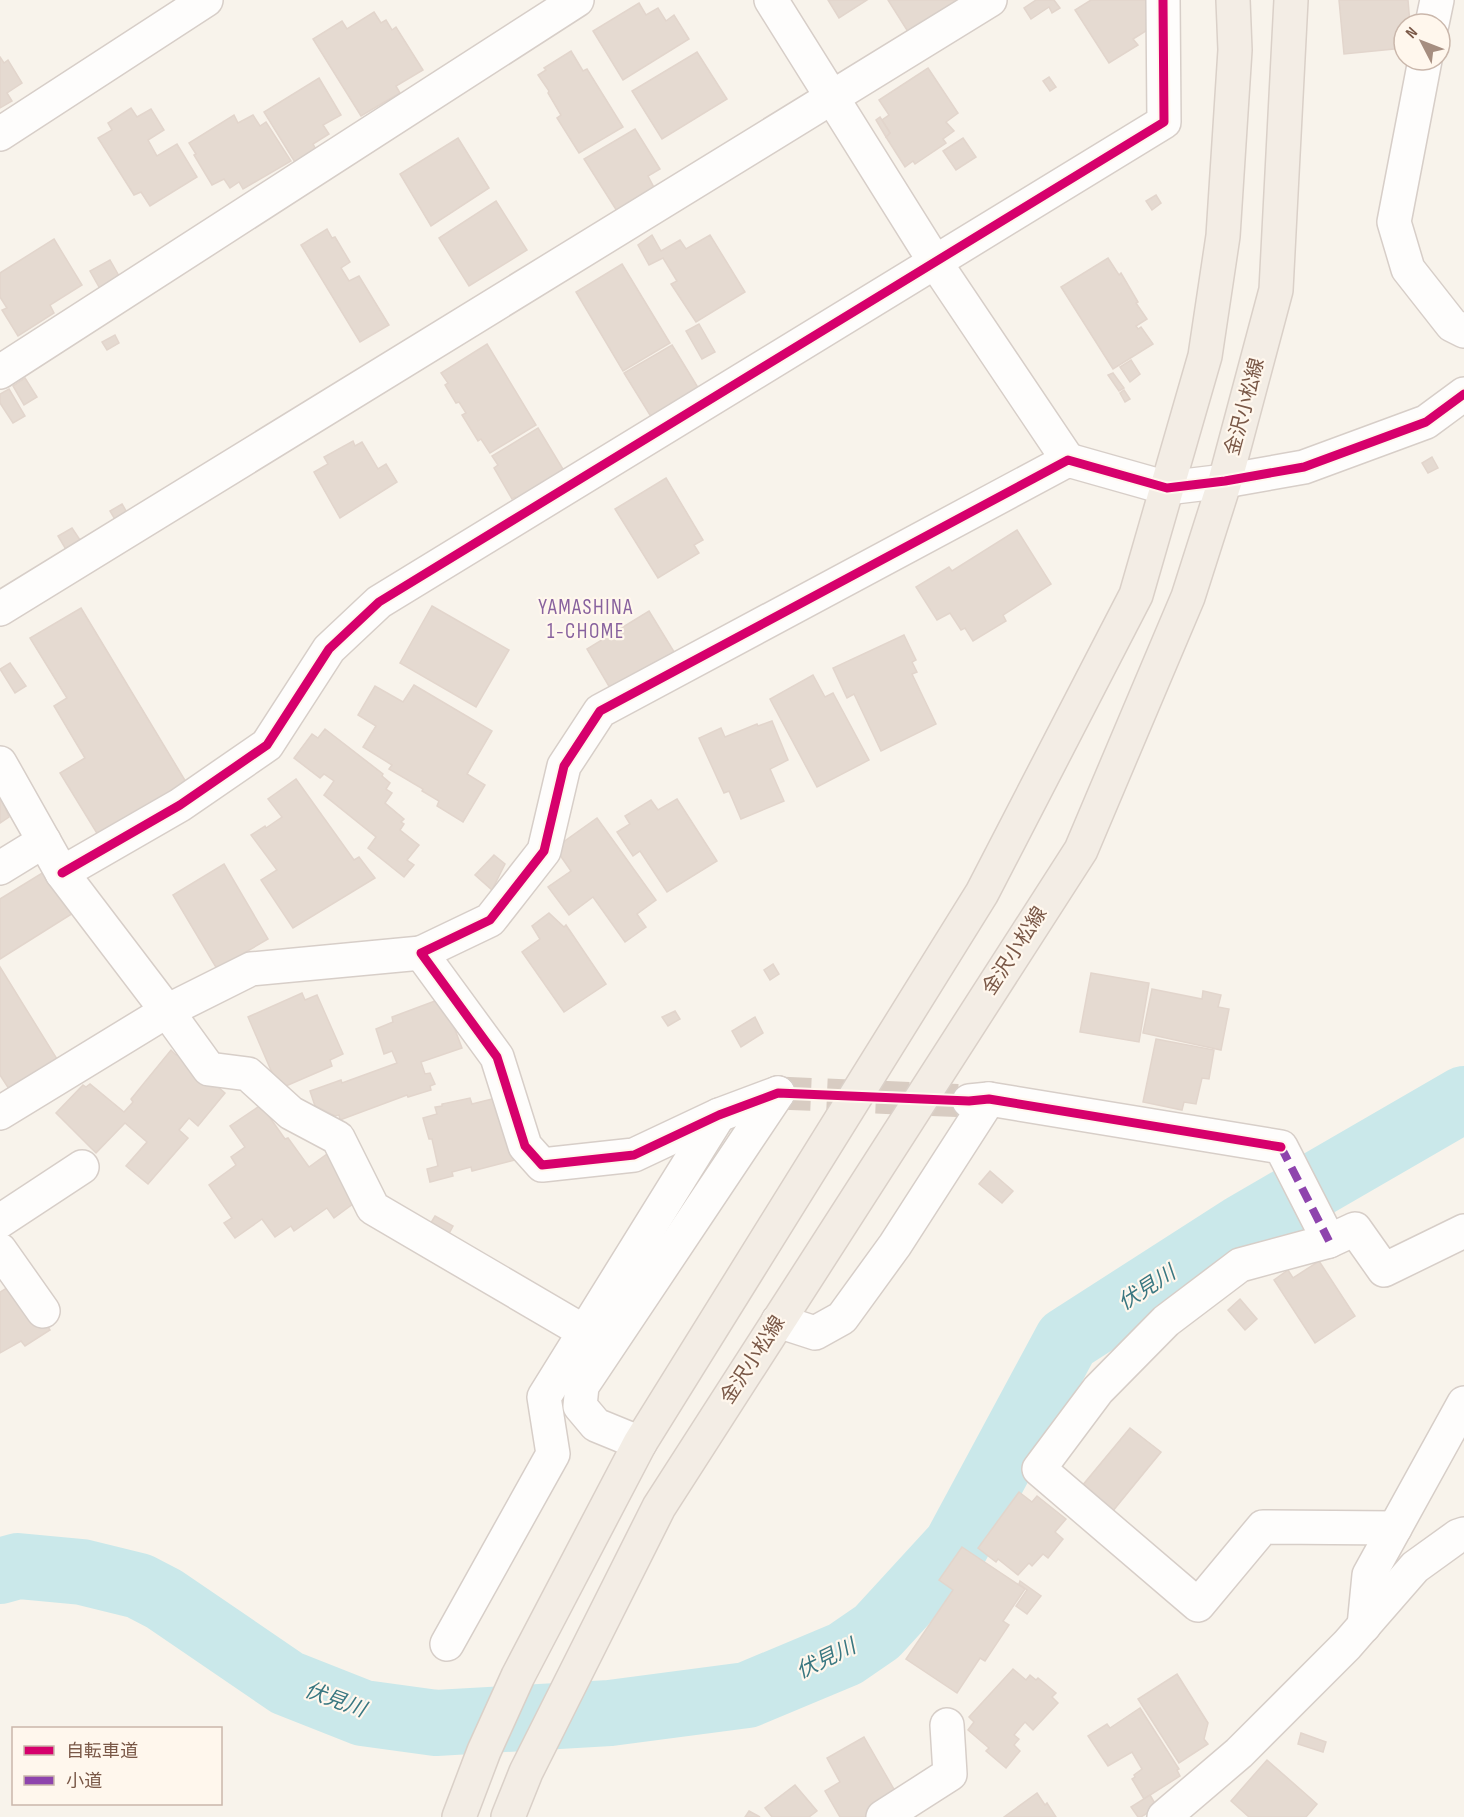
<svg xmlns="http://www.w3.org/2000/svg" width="1464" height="1817" font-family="'Sofia Sans Condensed','Noto Sans JP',sans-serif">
<rect width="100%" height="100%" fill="#f8f3eb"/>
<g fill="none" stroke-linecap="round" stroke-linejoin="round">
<polyline stroke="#cae8ea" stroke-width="66" points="0,1571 18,1566 82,1572 139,1586 164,1599 287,1683 363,1713 436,1723 610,1713 747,1695 845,1654 877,1632 956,1546 1067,1340 1243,1227 1464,1099"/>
</g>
<g fill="#e5dad1" stroke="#e2d5cc" stroke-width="1.5">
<polygon points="828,0 867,0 839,18"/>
<polygon points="888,0 959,0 910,35"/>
<polygon points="1036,0 1054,0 1060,8 1052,13 1049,7 1031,19 1024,8"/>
<polygon points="1091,0 1146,0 1160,22 1133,39 1138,45 1109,63 1075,10"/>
<polygon points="1339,0 1408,0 1410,24 1404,24 1404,48 1344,54"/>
<polygon points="639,3 646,15 658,8 666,21 674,15 689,39 623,80 593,31"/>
<polygon points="374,12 381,23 386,20 392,30 396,27 423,70 396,86 400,93 361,116 313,39 342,21 347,29"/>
<polygon points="571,51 583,71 587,69 623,127 579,153 557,118 561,115 548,93 549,91 538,75 546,70 544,68"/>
<polygon points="697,52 727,99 662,139 632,91"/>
<polygon points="0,57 4,63 8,60 22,83 7,93 12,101 0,108"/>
<polygon points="928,68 958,113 946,122 954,131 943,139 946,143 915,164 913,161 905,167 886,137 890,133 882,120 889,115 879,100"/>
<polygon points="1049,77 1056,87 1050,91 1043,81"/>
<polygon points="319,78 341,115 323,125 329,134 313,144 322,160 301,172 264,112"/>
<polygon points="131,108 137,117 151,109 164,130 148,140 157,156 177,144 197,177 150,206 141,192 134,195 98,138 112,130 108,123"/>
<polygon points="234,115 238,123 253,115 260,126 266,122 291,161 243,189 239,182 230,188 224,179 212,185 194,155 196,154 189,143"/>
<polygon points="880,117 890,133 886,137 876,120"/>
<polygon points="635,129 660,169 648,176 658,195 622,219 584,159"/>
<polygon points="458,138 489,188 431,226 400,174"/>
<polygon points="963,138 976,157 956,170 943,151"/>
<polygon points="1156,195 1161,203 1152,210 1146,201"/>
<polygon points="496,201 527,250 469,286 439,238"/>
<polygon points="327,229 332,238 335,237 350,262 341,268 349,281 359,276 389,325 360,342 301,245"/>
<polygon points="652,235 661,251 680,240 686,249 710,235 745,292 696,322 671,284 677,281 663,258 649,265 638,245"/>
<polygon points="54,239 82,285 50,305 54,313 18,336 2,310 7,308 0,297 0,273"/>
<polygon points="1108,258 1119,275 1121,273 1138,302 1136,303 1147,319 1136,326 1138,329 1141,327 1153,344 1113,369 1061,287"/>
<polygon points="110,260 123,283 103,294 90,271"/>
<polygon points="622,264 670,343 623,371 576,292"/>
<polygon points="699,324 715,352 702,359 686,331"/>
<polygon points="115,335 119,343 107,350 102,342"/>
<polygon points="487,344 536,425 490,453 481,439 478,441 462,415 466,413 459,402 456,403 445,385 448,383 441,373"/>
<polygon points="672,345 705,399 658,428 624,373"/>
<polygon points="1131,360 1140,374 1130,382 1120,367"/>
<polygon points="1113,373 1124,388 1119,391 1108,375"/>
<polygon points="25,378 37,397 24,405 13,386"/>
<polygon points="9,389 25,416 13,423 0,403 0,394"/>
<polygon points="1124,390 1130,399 1125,402 1120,393"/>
<polygon points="538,428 569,479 522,508 515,497 512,499 494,468 498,465 492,456"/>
<polygon points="353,441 355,446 362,442 378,469 386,464 397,482 340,518 314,472 328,464 324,457"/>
<polygon points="1432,457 1438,468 1428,473 1422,463"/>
<polygon points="666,478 703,540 694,545 699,553 658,578 615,509"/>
<polygon points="122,504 132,521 120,528 110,511"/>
<polygon points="72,528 86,549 71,558 58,536"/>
<polygon points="1017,530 1051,584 1003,615 1006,621 973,641 965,628 961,630 950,613 937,620 916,587 949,567 952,571"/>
<polygon points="432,606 509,650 476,707 400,663"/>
<polygon points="81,608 186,782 98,835 60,773 85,758 54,706 67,698 30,638"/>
<polygon points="649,611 676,655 658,666 655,662 610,688 587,649"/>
<polygon points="904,635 916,660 912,662 917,672 912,674 936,724 881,751 854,694 847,698 833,668"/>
<polygon points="10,663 26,686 15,693 0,669"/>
<polygon points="813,675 825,697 833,693 869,760 817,787 770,699"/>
<polygon points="414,685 492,731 467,774 485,785 463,822 437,806 439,801 422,791 423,789 389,769 392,765 363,747 376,726 358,715 375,686 403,702"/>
<polygon points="772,721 788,760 770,769 784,801 741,819 729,791 724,793 699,738 721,728 725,737 757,724 758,726"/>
<polygon points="325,729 383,774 382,776 390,783 386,789 392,793 385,803 404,819 401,822 404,824 400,830 419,845 407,860 414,865 404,877 368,848 376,837 324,795 334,781 324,774 320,778 294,758 312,734 318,738"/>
<polygon points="296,779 354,860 359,857 375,878 293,928 261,880 277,870 251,835 265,826 266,828 282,817 268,799"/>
<polygon points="0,782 14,805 6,810 9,817 0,823"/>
<polygon points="677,799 717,861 667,892 640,851 633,856 617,832 630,824 625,816 651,800 658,810"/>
<polygon points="597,818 656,900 637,914 646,927 625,942 593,897 569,915 548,887 571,871 555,848"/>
<polygon points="494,855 505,864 492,890 475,875"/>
<polygon points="224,864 268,939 217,969 173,895"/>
<polygon points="52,867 78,910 0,959 0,899"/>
<polygon points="549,913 564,927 566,925 606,984 564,1012 522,952 540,939 532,926"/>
<polygon points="773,964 779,974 770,980 764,970"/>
<polygon points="0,967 57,1059 9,1089 0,1075"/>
<polygon points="1091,973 1149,983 1139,1042 1080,1032"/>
<polygon points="1152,989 1202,999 1203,991 1221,995 1218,1007 1229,1009 1221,1050 1143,1033"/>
<polygon points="302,993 305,1000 317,995 343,1054 330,1060 332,1066 279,1089 248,1017"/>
<polygon points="443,998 462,1048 421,1062 425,1074 430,1073 435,1084 430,1086 431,1090 408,1097 407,1095 340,1120 339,1115 335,1116 315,1106 310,1091 341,1080 342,1083 397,1063 392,1051 384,1054 376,1029 393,1022 392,1017"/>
<polygon points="675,1011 680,1019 668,1026 662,1017"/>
<polygon points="755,1017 763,1033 741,1047 732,1031"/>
<polygon points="1156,1039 1214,1050 1209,1079 1202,1078 1196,1104 1184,1102 1182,1110 1143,1102"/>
<polygon points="182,1048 200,1071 225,1093 198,1126 189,1118 179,1130 188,1138 148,1184 126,1166 147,1142 125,1123 96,1153 56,1113 83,1085 86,1087 90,1084 124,1112 133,1102 131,1099 171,1050 176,1055"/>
<polygon points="512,1094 527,1157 472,1171 471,1167 452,1172 453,1176 430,1182 427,1169 438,1166 432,1139 429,1139 423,1118 437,1114 435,1107 442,1106 442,1104 470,1098 472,1104"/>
<polygon points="261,1105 285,1139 288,1138 309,1167 341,1144 365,1195 334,1218 327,1208 294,1231 291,1226 275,1237 262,1219 235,1238 224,1223 232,1218 209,1185 236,1165 231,1157 245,1147 230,1126"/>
<polygon points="990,1171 1013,1191 1002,1203 979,1184"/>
<polygon points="435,1216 453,1226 445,1241 426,1231"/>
<polygon points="1319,1261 1355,1316 1315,1343 1274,1280 1288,1270 1293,1278"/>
<polygon points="20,1280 50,1330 25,1346 21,1341 0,1353 0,1292"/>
<polygon points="1240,1299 1257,1319 1245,1330 1228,1310"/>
<polygon points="1130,1428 1161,1452 1108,1517 1077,1492"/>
<polygon points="1019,1492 1032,1502 1037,1496 1066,1519 1055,1532 1063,1539 1048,1558 1043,1554 1032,1566 1029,1563 1018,1575 998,1559 996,1562 978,1548"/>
<polygon points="962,1547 1025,1589 1003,1621 1009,1625 985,1661 980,1658 957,1693 906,1659 953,1590 939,1580"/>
<polygon points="1020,1581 1041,1596 1027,1614 1016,1606 1027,1590 1019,1584"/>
<polygon points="1013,1669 1026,1680 1030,1675 1036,1680 1038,1678 1056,1693 1052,1697 1058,1703 1033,1730 1025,1722 1014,1735 1019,1739 1014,1745 1020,1751 1006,1768 986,1751 989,1748 968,1730 974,1722 969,1717"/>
<polygon points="1177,1674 1208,1723 1204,1739 1208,1744 1179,1763 1138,1699"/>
<polygon points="1140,1708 1179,1769 1177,1770 1180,1776 1144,1799 1132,1779 1135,1777 1134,1775 1142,1769 1132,1752 1108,1766 1088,1736 1107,1724 1110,1728"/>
<polygon points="1301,1733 1326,1742 1323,1752 1298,1744"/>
<polygon points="864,1737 899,1798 866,1817 840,1817 825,1791 840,1782 827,1758"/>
<polygon points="1267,1760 1317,1804 1306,1817 1249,1817 1231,1801"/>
<polygon points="795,1785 817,1811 809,1817 772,1817 765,1808"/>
<polygon points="1037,1793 1045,1805 1047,1803 1056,1817 1004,1817"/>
<polygon points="1150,1795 1157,1807 1141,1817 1138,1817 1131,1807"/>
<polygon points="749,1811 760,1817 745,1817"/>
</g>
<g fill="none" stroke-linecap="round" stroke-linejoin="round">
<polyline stroke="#d8ccc2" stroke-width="33" stroke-dasharray="33 16" stroke-linecap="butt" points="778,1093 969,1101"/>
<defs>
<g id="minor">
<polyline points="771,0 935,262 1068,460"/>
<polyline points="1432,24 1437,0"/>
<polyline points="1425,60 1394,222 1408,269 1452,325 1464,331"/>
<polyline points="0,134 206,0"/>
<polyline points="0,372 577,0"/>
<polyline points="0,609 990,0"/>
<polyline points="0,763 62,873 167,1011 209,1069 248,1074 291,1113 338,1138 373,1208 583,1331"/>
<polyline points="0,868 44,841"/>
<polyline points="62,873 180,805 267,745 329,649 379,602 1164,122 1163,0"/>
<polyline points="778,1093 719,1115 634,1155 542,1165 525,1146 497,1057 421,953 490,920 544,851 564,766 600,711 1068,460 1167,488 1225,481 1304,467 1426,422 1464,394"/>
<polyline points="969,1101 989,1099 1281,1147 1329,1241"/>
<polyline points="0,1113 167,1011 251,969 421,953"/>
<polyline points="0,1221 82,1167"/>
<polyline points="0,1250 43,1311"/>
<polyline points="778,1321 815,1333 842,1318 895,1245 989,1099"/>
<polyline points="640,1443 596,1425 580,1406 582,1386 778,1093"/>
<polyline points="1395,1528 1263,1527 1198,1605 1039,1469 1098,1390 1166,1321 1240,1265 1329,1241 1355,1229 1384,1270 1464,1231"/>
<polyline points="1364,1626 1369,1575 1464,1403"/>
<polyline points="447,1644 553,1454 544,1397 719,1115"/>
<polyline points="883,1817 950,1774 947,1725"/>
<polyline points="1164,1817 1239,1753 1347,1645 1415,1567 1458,1536 1464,1534"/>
</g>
<g id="major">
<polyline points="459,1817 484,1751 518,1676 640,1443 982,893 1136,595 1205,356 1223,236 1235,50 1233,0"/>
<polyline points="508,1817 526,1772 659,1507 1081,850 1188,597 1225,481 1276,290 1291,0"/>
</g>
</defs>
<use href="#minor" stroke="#d7cec8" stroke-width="36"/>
<use href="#major" stroke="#dad0c8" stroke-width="36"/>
<use href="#minor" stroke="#fefdfc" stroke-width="33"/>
<use href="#major" stroke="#f3ede5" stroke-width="33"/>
<polyline stroke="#8e44ad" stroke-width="8" stroke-dasharray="15 8" stroke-linecap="butt" points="1281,1147 1329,1241"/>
<defs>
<g id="cycleway">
<polyline points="62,873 180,805 267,745 329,649 379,602 1164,122 1163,0"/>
<polyline points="1281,1147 989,1099 969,1101 778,1093 719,1115 634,1155 542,1165 525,1146 497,1057 421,953 490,920 544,851 564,766 600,711 1068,460 1167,488 1225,481 1304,467 1426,422 1464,394"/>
</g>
</defs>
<use href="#cycleway" stroke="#fff7ed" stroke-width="13"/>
<use href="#cycleway" stroke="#d6006c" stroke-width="9"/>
</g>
<g text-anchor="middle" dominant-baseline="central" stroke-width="4.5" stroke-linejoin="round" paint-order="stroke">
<g font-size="20" fill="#7a5847" stroke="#fff7ed">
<text transform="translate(1245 407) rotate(-75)">金沢小松線</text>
<text transform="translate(1015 951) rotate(-57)">金沢小松線</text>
<text transform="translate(753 1360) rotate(-57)">金沢小松線</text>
</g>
<g font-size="21" letter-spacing="1.5" fill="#88629e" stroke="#fff7ed">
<text x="586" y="607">YAMASHINA<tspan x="586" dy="24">1-CHOME</tspan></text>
</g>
<g font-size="21" font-style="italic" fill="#397781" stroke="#fff7ed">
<text transform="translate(1147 1288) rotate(-33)">伏見川</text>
<text transform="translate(826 1659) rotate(-26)">伏見川</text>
<text transform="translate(335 1700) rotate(20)">伏見川</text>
</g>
</g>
<rect x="12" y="1727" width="210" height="78" fill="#fff7ed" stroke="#cab7ab" stroke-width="1.5"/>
<rect x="24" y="1746" width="30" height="9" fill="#d6006c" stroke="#cab7ab" stroke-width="1.5"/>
<text x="66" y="1757" font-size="18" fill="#7a5847">自転車道</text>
<rect x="24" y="1776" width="30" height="9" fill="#8e44ad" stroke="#cab7ab" stroke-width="1.5"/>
<text x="66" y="1787" font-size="18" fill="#7a5847">小道</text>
<g transform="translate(1422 42) rotate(312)"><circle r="28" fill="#fff7ed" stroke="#cab7ab" stroke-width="1.5"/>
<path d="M0-4.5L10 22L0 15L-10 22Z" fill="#a68e80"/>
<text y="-9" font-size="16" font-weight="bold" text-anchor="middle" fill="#7a5847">N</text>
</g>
</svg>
